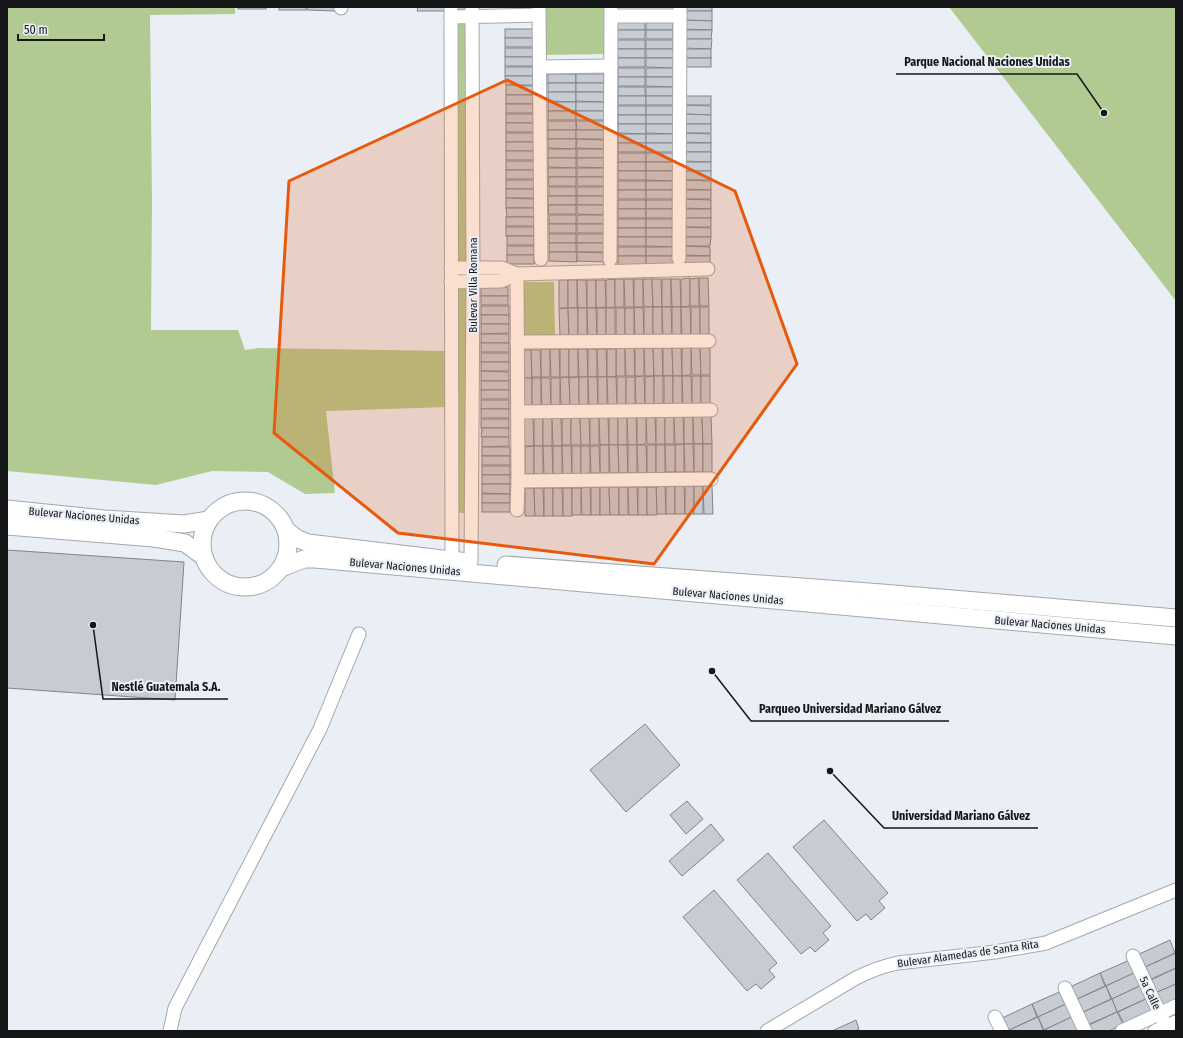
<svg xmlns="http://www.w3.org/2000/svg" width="1183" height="1038" font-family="'Fira Sans Condensed',sans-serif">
<rect width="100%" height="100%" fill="#eaeef5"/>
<g fill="#b1ca92">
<polygon points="7,7 235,7 235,14 150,15 152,202 151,330 238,330 245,350 259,348 447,351 448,407 326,411 335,493 305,494 268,472 212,471 156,485 7,471"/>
<polygon points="451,7 472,7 472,514 452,512"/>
<polygon points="542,7 606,7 606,54 542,55"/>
<polygon points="949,7 1176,7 1176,301"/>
<polygon points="522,282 554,282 555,335 523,335"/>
</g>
<g fill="#c7cbd2" stroke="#81858b">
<rect x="238" y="7" width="28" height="2"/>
<rect x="279" y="7" width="27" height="3"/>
<polygon points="307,7 335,7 335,11 307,10"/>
<polygon points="418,7 445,7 445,11 417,11"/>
<rect x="684" y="7" width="28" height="4"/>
<polygon points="684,11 712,11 712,21 684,20"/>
<polygon points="684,20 712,21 712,30 684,29"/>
<rect x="617" y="21" width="28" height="9"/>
<rect x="646" y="21" width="27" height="9"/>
<rect x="505" y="29" width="28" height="9"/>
<rect x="617" y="30" width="28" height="9"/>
<rect x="646" y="30" width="27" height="9"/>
<polygon points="684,30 712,30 711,39 684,39"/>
<rect x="505" y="38" width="28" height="9"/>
<polygon points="684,39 712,39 711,49 684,48"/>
<rect x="617" y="40" width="28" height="9"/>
<rect x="646" y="40" width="27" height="9"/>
<rect x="505" y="48" width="28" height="9"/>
<polygon points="617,49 645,49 645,58 618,58"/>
<polygon points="646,49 673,49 674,58 646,58"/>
<rect x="684" y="49" width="27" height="9"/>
<rect x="505" y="57" width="28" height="9"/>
<polygon points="617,58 645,58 645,67 618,67"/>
<polygon points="646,58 674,58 674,68 646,67"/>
<rect x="684" y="58" width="27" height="9"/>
<rect x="505" y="67" width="28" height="9"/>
<rect x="618" y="68" width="27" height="9"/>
<rect x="646" y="68" width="28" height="9"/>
<rect x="548" y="74" width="28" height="9"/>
<rect x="576" y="74" width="28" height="9"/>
<polygon points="505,76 533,76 533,85 506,85"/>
<rect x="618" y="77" width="27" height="9"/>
<polygon points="646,77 674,77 674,87 646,86"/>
<rect x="548" y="83" width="28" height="9"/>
<rect x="576" y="83" width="28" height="9"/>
<polygon points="506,85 533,86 533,95 506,95"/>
<rect x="618" y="87" width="27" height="9"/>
<rect x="646" y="87" width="28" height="9"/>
<polygon points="548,92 576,92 576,102 548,101"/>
<polygon points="576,92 604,92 604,102 576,101"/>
<rect x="506" y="95" width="27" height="9"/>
<rect x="618" y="96" width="28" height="9"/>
<rect x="646" y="96" width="28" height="9"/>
<rect x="683" y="96" width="28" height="9"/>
<rect x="548" y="102" width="28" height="9"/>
<rect x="576" y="102" width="28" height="9"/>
<rect x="506" y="104" width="27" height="9"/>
<polygon points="683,105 711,106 711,115 683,114"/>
<rect x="618" y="106" width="28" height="9"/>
<rect x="646" y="106" width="28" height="9"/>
<rect x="548" y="111" width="28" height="9"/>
<rect x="576" y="111" width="28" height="9"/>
<rect x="506" y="114" width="28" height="9"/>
<polygon points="683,114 711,115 711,124 683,124"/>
<rect x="618" y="115" width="28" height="9"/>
<rect x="646" y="115" width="28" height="9"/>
<rect x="548" y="121" width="28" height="9"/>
<polygon points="576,121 604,121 604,130 577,130"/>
<rect x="506" y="123" width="28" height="9"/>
<polygon points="618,124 646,124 646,134 618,133"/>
<polygon points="646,124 674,124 674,134 646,133"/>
<rect x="683" y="124" width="28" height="9"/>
<rect x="548" y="130" width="28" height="9"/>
<rect x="576" y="130" width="28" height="9"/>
<rect x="506" y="133" width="28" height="9"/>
<polygon points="683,133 711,134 711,143 683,142"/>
<rect x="618" y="134" width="28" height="9"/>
<rect x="646" y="134" width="28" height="9"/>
<polygon points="548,139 576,139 576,149 548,148"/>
<polygon points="577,139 604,140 604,149 576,148"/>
<rect x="506" y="142" width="28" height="9"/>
<rect x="618" y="143" width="28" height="9"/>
<rect x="646" y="143" width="28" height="9"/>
<rect x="683" y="143" width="28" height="9"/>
<rect x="548" y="149" width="28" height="9"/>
<rect x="577" y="149" width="27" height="9"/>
<rect x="506" y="151" width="28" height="9"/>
<polygon points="683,152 711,152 711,162 683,161"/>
<rect x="618" y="153" width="28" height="9"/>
<rect x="646" y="153" width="28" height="9"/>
<polygon points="548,158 576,158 576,168 548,167"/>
<polygon points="577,158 604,158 604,168 577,167"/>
<rect x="506" y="161" width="28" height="9"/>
<rect x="618" y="162" width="28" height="9"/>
<rect x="646" y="162" width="28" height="9"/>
<rect x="683" y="162" width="28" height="9"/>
<rect x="548" y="168" width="28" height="9"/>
<rect x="577" y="168" width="28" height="9"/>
<rect x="506" y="170" width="28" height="9"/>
<rect x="618" y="171" width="28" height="9"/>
<polygon points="646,171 674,171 674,181 646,180"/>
<rect x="683" y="171" width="28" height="9"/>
<polygon points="549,177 576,177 576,186 548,186"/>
<rect x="577" y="177" width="27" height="9"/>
<rect x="506" y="180" width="28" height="9"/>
<polygon points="683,180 711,181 711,190 683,189"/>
<rect x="618" y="181" width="28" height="9"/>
<rect x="646" y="181" width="28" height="9"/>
<rect x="549" y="187" width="27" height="9"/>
<rect x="577" y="187" width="27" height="9"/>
<rect x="506" y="189" width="28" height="9"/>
<rect x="618" y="190" width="28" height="9"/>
<rect x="646" y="190" width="28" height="9"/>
<rect x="683" y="190" width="28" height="9"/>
<rect x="548" y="196" width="28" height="9"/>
<rect x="577" y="196" width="28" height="9"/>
<polygon points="506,198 534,199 534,208 506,208"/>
<polygon points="683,199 711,200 711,209 683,208"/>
<rect x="618" y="200" width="28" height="9"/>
<rect x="646" y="200" width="28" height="9"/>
<polygon points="549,205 576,205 576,214 548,214"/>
<polygon points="577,205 605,205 605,215 577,214"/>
<polygon points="506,208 534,208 534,217 507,217"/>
<rect x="618" y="209" width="28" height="9"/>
<rect x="646" y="209" width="28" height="9"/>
<rect x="683" y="209" width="28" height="9"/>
<rect x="549" y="215" width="27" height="9"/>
<rect x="577" y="215" width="28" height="9"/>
<rect x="506" y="217" width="28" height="9"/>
<rect x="683" y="218" width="28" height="9"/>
<rect x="618" y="219" width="28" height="9"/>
<rect x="646" y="219" width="28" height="9"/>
<rect x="549" y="224" width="27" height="9"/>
<rect x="577" y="224" width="28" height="9"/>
<rect x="506" y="227" width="28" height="9"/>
<polygon points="683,227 711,228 711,237 683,237"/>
<rect x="618" y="228" width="28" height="9"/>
<rect x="646" y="228" width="28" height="9"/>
<rect x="549" y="234" width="27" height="9"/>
<rect x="577" y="234" width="28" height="9"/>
<rect x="507" y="236" width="27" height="9"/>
<rect x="618" y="237" width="28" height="9"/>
<polygon points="646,237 674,237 674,247 646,246"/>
<polygon points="683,237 711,237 710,246 683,246"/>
<rect x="549" y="243" width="27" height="9"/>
<rect x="577" y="243" width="28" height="9"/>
<rect x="507" y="246" width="27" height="9"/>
<polygon points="683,246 710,247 710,256 683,255"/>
<rect x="618" y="247" width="28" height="9"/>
<rect x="646" y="247" width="28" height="9"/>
<polygon points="549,252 577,252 577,262 549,261"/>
<polygon points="577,252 605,253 605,262 577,261"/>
<rect x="507" y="255" width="27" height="9"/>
<rect x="618" y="256" width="28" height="9"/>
<rect x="646" y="256" width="28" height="9"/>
<rect x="683" y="256" width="27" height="9"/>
<polygon points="690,278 690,306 681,307 681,279"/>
<polygon points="699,278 699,306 690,306 690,279"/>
<polygon points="699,278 708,278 709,306 700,306"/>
<polygon points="615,279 615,307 606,308 606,280"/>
<rect x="615" y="279" width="9" height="28"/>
<polygon points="624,279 633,279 634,307 625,307"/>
<rect x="634" y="279" width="9" height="28"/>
<polygon points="643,279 652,279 653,307 644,307"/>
<polygon points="652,279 661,279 662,307 653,307"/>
<rect x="662" y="279" width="9" height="28"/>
<polygon points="671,279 680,279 681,307 672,307"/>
<rect x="559" y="280" width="9" height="28"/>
<rect x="568" y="280" width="9" height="28"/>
<polygon points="577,280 586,280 587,308 578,308"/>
<rect x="587" y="280" width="9" height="28"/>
<polygon points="596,280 605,280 606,307 596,308"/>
<rect x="481" y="287" width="27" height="9"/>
<rect x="481" y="296" width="27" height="9"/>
<rect x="481" y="306" width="28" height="9"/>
<polygon points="634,307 643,308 644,335 635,335"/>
<rect x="644" y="307" width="9" height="28"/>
<rect x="653" y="307" width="9" height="28"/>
<polygon points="662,307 671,307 672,335 663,335"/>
<rect x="672" y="307" width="9" height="28"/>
<polygon points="681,307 690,307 691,335 682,335"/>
<rect x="691" y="307" width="9" height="28"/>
<polygon points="700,307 709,307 709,334 700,335"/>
<polygon points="568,308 569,336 560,336 559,309"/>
<polygon points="568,308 578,308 578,336 569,336"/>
<rect x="578" y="308" width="9" height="28"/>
<polygon points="587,308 596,308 597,336 588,336"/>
<rect x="597" y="308" width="9" height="28"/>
<rect x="606" y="308" width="9" height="28"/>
<rect x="616" y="308" width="9" height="28"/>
<polygon points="625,308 634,308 634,335 625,336"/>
<rect x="481" y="315" width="28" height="9"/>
<polygon points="481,324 509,324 509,333 481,334"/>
<rect x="481" y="334" width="28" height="9"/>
<rect x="481" y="343" width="28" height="9"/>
<polygon points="700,347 701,375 692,375 691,348"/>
<polygon points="700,347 710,347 710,375 701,375"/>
<rect x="616" y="348" width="9" height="28"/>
<polygon points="625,348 634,348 635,376 626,376"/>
<rect x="635" y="348" width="9" height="28"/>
<polygon points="644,348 653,348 654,376 645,376"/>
<polygon points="653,348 662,348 663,376 654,376"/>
<polygon points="663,348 672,348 673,376 663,376"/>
<polygon points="672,348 681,348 682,376 673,376"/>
<polygon points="682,348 691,348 691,375 682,376"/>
<rect x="541" y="349" width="9" height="28"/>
<polygon points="550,349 559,349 560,377 551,377"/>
<rect x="560" y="349" width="9" height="28"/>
<rect x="569" y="349" width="9" height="28"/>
<polygon points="578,349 587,349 588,377 579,377"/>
<rect x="588" y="349" width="9" height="28"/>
<polygon points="597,349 606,349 607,377 598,377"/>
<rect x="607" y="349" width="9" height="28"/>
<polygon points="522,350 531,350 532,378 523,378"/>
<polygon points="531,350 540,350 541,377 532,377"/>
<rect x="481" y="353" width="28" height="9"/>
<rect x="481" y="362" width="28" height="9"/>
<polygon points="481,371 509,372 509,381 481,381"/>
<polygon points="644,376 645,404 636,404 635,377"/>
<polygon points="654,376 654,404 645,404 645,377"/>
<rect x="654" y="376" width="9" height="28"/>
<rect x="664" y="376" width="9" height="28"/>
<rect x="673" y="376" width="9" height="28"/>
<polygon points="682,376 691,376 692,404 683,404"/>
<rect x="692" y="376" width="9" height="28"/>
<rect x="701" y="376" width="9" height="28"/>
<polygon points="569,377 570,405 561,405 560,378"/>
<polygon points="579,377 579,405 570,405 569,378"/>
<rect x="579" y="377" width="9" height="28"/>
<polygon points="588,377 597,377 598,405 589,405"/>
<rect x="598" y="377" width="9" height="28"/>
<polygon points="607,377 616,377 617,405 608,405"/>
<rect x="617" y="377" width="9" height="28"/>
<polygon points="626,377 635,377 635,404 626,405"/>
<rect x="523" y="378" width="9" height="28"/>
<rect x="532" y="378" width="9" height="28"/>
<polygon points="541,378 550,378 551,406 542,406"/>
<polygon points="551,378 560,378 560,405 551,406"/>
<rect x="481" y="381" width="28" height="9"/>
<rect x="481" y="390" width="28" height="9"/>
<rect x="481" y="400" width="28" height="9"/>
<rect x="481" y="409" width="28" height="9"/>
<polygon points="646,416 655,416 656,444 647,444"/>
<rect x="656" y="416" width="9" height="28"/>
<rect x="665" y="416" width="9" height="28"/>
<polygon points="674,416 683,416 684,444 675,444"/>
<rect x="684" y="416" width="9" height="28"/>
<polygon points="693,416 702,416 703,444 694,444"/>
<polygon points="702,416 711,416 712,444 703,444"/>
<polygon points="571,417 571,445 562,445 562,418"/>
<polygon points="580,417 581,445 571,445 571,418"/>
<polygon points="580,417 589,417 590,445 581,445"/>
<rect x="590" y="417" width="9" height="28"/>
<polygon points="599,417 608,417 609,445 600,445"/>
<rect x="609" y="417" width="9" height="28"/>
<rect x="618" y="417" width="9" height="28"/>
<polygon points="627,417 636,417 637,445 628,445"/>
<polygon points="637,417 646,417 646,444 637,445"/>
<polygon points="524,418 533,418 534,446 524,446"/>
<rect x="534" y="418" width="9" height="28"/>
<rect x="543" y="418" width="9" height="28"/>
<polygon points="552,418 561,418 562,446 553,446"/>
<rect x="481" y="419" width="28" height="9"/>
<polygon points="482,428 509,428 509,437 481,437"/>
<polygon points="482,437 509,437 509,446 482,447"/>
<polygon points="684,444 684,472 675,472 675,445"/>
<polygon points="684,444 693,444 694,472 685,472"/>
<rect x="694" y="444" width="9" height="28"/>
<rect x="703" y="444" width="9" height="28"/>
<rect x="600" y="445" width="9" height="28"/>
<polygon points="609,445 618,445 619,473 610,473"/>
<polygon points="618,445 627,445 628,473 619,473"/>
<rect x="628" y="445" width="9" height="28"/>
<polygon points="637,445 646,445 647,473 638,473"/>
<rect x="647" y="445" width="9" height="28"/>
<rect x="656" y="445" width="9" height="28"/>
<polygon points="665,445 675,445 675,472 666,472"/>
<polygon points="534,446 534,474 525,474 525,447"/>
<rect x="534" y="446" width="9" height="28"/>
<polygon points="543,446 552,446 553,474 544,474"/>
<rect x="553" y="446" width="9" height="28"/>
<polygon points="562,446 571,446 572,474 563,474"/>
<rect x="572" y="446" width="9" height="28"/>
<polygon points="581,446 590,446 590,473 581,474"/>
<polygon points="590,446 599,446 600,473 591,473"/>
<rect x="482" y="447" width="28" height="9"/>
<rect x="482" y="456" width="28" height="9"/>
<rect x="482" y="466" width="28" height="9"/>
<rect x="482" y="475" width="28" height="9"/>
<polygon points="482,484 510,484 510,494 482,493"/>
<polygon points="665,486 666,514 657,514 656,487"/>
<rect x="666" y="486" width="9" height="28"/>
<polygon points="675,486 684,486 685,514 675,514"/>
<rect x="685" y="486" width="9" height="28"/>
<rect x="694" y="486" width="9" height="28"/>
<polygon points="703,486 712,486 713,514 704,514"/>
<polygon points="590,487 591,515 582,515 581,488"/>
<rect x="591" y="487" width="9" height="28"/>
<polygon points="600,487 609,487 610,515 600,515"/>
<polygon points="609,487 619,487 619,515 610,515"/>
<rect x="619" y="487" width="9" height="28"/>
<polygon points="628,487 637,487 638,515 629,515"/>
<rect x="638" y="487" width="9" height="28"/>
<polygon points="647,487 656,487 657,515 647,515"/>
<polygon points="525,488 534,488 535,516 525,516"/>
<polygon points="534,488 543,488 544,516 535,516"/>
<rect x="544" y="488" width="9" height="28"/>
<polygon points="553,488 562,488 563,516 553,516"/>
<rect x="563" y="488" width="9" height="28"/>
<rect x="572" y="488" width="9" height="27"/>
<rect x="482" y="494" width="28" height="9"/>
<rect x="482" y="503" width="28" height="9"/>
<polygon points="7,550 184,562 175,700 7,688"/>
<polygon points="645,724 680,765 626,812 590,770"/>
<polygon points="687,801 703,819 686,834 670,815"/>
<polygon points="824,820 888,893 879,901 885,908 871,920 866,914 857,921 793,847"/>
<polygon points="711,824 724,840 682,876 669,861"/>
<polygon points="768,853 831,926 823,933 829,940 815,952 810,947 801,954 737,880"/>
<polygon points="714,890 777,963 769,970 775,977 761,989 756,984 747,991 683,917"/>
<polygon points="1170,940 1175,953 1143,968 1137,955"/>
<polygon points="1176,953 1176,968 1149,980 1143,968"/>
<polygon points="1132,959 1138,971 1106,986 1100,973"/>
<polygon points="1176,968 1176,984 1155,993 1149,981"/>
<polygon points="1138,971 1144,984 1112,999 1106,986"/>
<polygon points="1100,973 1105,986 1073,1001 1068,988"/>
<polygon points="1144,984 1150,997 1117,1012 1112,999"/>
<polygon points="1176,984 1176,999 1161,1006 1155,993"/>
<polygon points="1106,986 1111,999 1079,1014 1073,1001"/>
<polygon points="1064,990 1070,1002 1038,1017 1032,1004"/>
<polygon points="1150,997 1156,1010 1124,1024 1118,1012"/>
<polygon points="1112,999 1117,1012 1085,1026 1079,1014"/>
<polygon points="1070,1002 1076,1015 1044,1030 1038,1017"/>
<polygon points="1032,1004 1037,1017 1007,1031 1000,1019"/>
<polygon points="1117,1012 1123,1024 1109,1031 1087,1031 1085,1027"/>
<polygon points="1076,1015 1082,1028 1074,1031 1044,1031 1044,1030"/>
<polygon points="1038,1017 1043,1030 1041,1031 1007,1031"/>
<polygon points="856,1020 859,1029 855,1031 832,1031"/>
</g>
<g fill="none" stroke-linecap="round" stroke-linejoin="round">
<defs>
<g id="minor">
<polyline points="451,7 452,560"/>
<polyline points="539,7 541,259"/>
<polyline points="341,8 341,7"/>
<polyline points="611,16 680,16"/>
<polyline points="451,17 539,15"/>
<polyline points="540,67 611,66"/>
<polyline points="679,259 680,7"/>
<polyline points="610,260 611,7"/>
<polyline points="451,268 502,268 517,274 708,269"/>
<polyline points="451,282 501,281 517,274"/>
<polyline points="517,342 709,341"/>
<polyline points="518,412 711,410"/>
<polyline points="518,481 711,479"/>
<polyline points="517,510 518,481 517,274"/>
<polyline points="471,562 473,282 472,7"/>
<polyline points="1133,956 1168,1031"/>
<polyline points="1065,988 1085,1031"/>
<polyline points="995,1017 1002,1031"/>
<polyline points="170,1031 175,1008 320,729 359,634"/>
<path d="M767,1031l89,-53c14,-7 27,-12 42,-15l97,-11 51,-9 130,-53"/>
<polyline points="1122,1031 1176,1006"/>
<polyline points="1155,1031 1176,1022"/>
</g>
<g id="major">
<circle cx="245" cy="544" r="43"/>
<polyline points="7,509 104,519 184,524 209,520"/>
<polyline points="7,526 154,538 185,543 204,557"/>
<polyline points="286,530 296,538 308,543 468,562"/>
<polyline points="506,565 882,593 1176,618"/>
<polyline points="281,568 304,559 315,559 1176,636"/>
</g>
</defs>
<use href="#minor" stroke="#a4a8ae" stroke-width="15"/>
<use href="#major" stroke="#a4a8ae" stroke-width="19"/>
<use href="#minor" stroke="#fff" stroke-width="13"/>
<use href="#major" stroke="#fff" stroke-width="17"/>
</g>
<path fill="#e8590c" fill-opacity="0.2" stroke="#e8590c" stroke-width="3" stroke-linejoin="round" d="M507,80l228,111 62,173 -143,200 -256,-31 -124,-100 15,-252z"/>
<g text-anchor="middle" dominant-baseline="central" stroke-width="4" stroke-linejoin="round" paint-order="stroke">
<g font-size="11" fill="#141618" stroke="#eaeef5">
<text transform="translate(473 285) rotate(-90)">Bulevar Villa Romana</text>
<text transform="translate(84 516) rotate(5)">Bulevar Naciones Unidas</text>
<text transform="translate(405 567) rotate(5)">Bulevar Naciones Unidas</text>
<text transform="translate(728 596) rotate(5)">Bulevar Naciones Unidas</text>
<text transform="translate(1050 625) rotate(5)">Bulevar Naciones Unidas</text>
<text transform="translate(968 954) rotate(-8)">Bulevar Alamedas de Santa Rita</text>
<text transform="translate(1150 993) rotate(65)">5a Calle</text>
</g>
</g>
<path fill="none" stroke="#141618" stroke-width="1.5" d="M1104 113L1077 74H896M93 625L103 699H228M712 671L751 721H949M830 771L884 828H1038"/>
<g fill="#141618" stroke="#eaeef5" stroke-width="1.5">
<circle cx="1104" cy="113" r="4"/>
<circle cx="93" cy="625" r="4"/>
<circle cx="712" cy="671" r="4"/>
<circle cx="830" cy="771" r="4"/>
</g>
<g font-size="12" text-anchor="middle" font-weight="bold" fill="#141618" stroke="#eaeef5" stroke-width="4" stroke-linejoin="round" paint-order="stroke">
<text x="987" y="66">Parque Nacional Naciones Unidas</text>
<text x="166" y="691">Nestlé Guatemala S.A.</text>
<text x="850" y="713">Parqueo Universidad Mariano Gálvez</text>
<text x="961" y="820">Universidad Mariano Gálvez</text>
</g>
<rect width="1183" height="1038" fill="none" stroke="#141618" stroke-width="16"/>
<path d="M18 34v6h86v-6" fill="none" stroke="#141618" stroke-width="2"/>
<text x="24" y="34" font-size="12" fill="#141618" stroke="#eaeef5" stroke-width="3" paint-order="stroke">50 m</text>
</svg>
